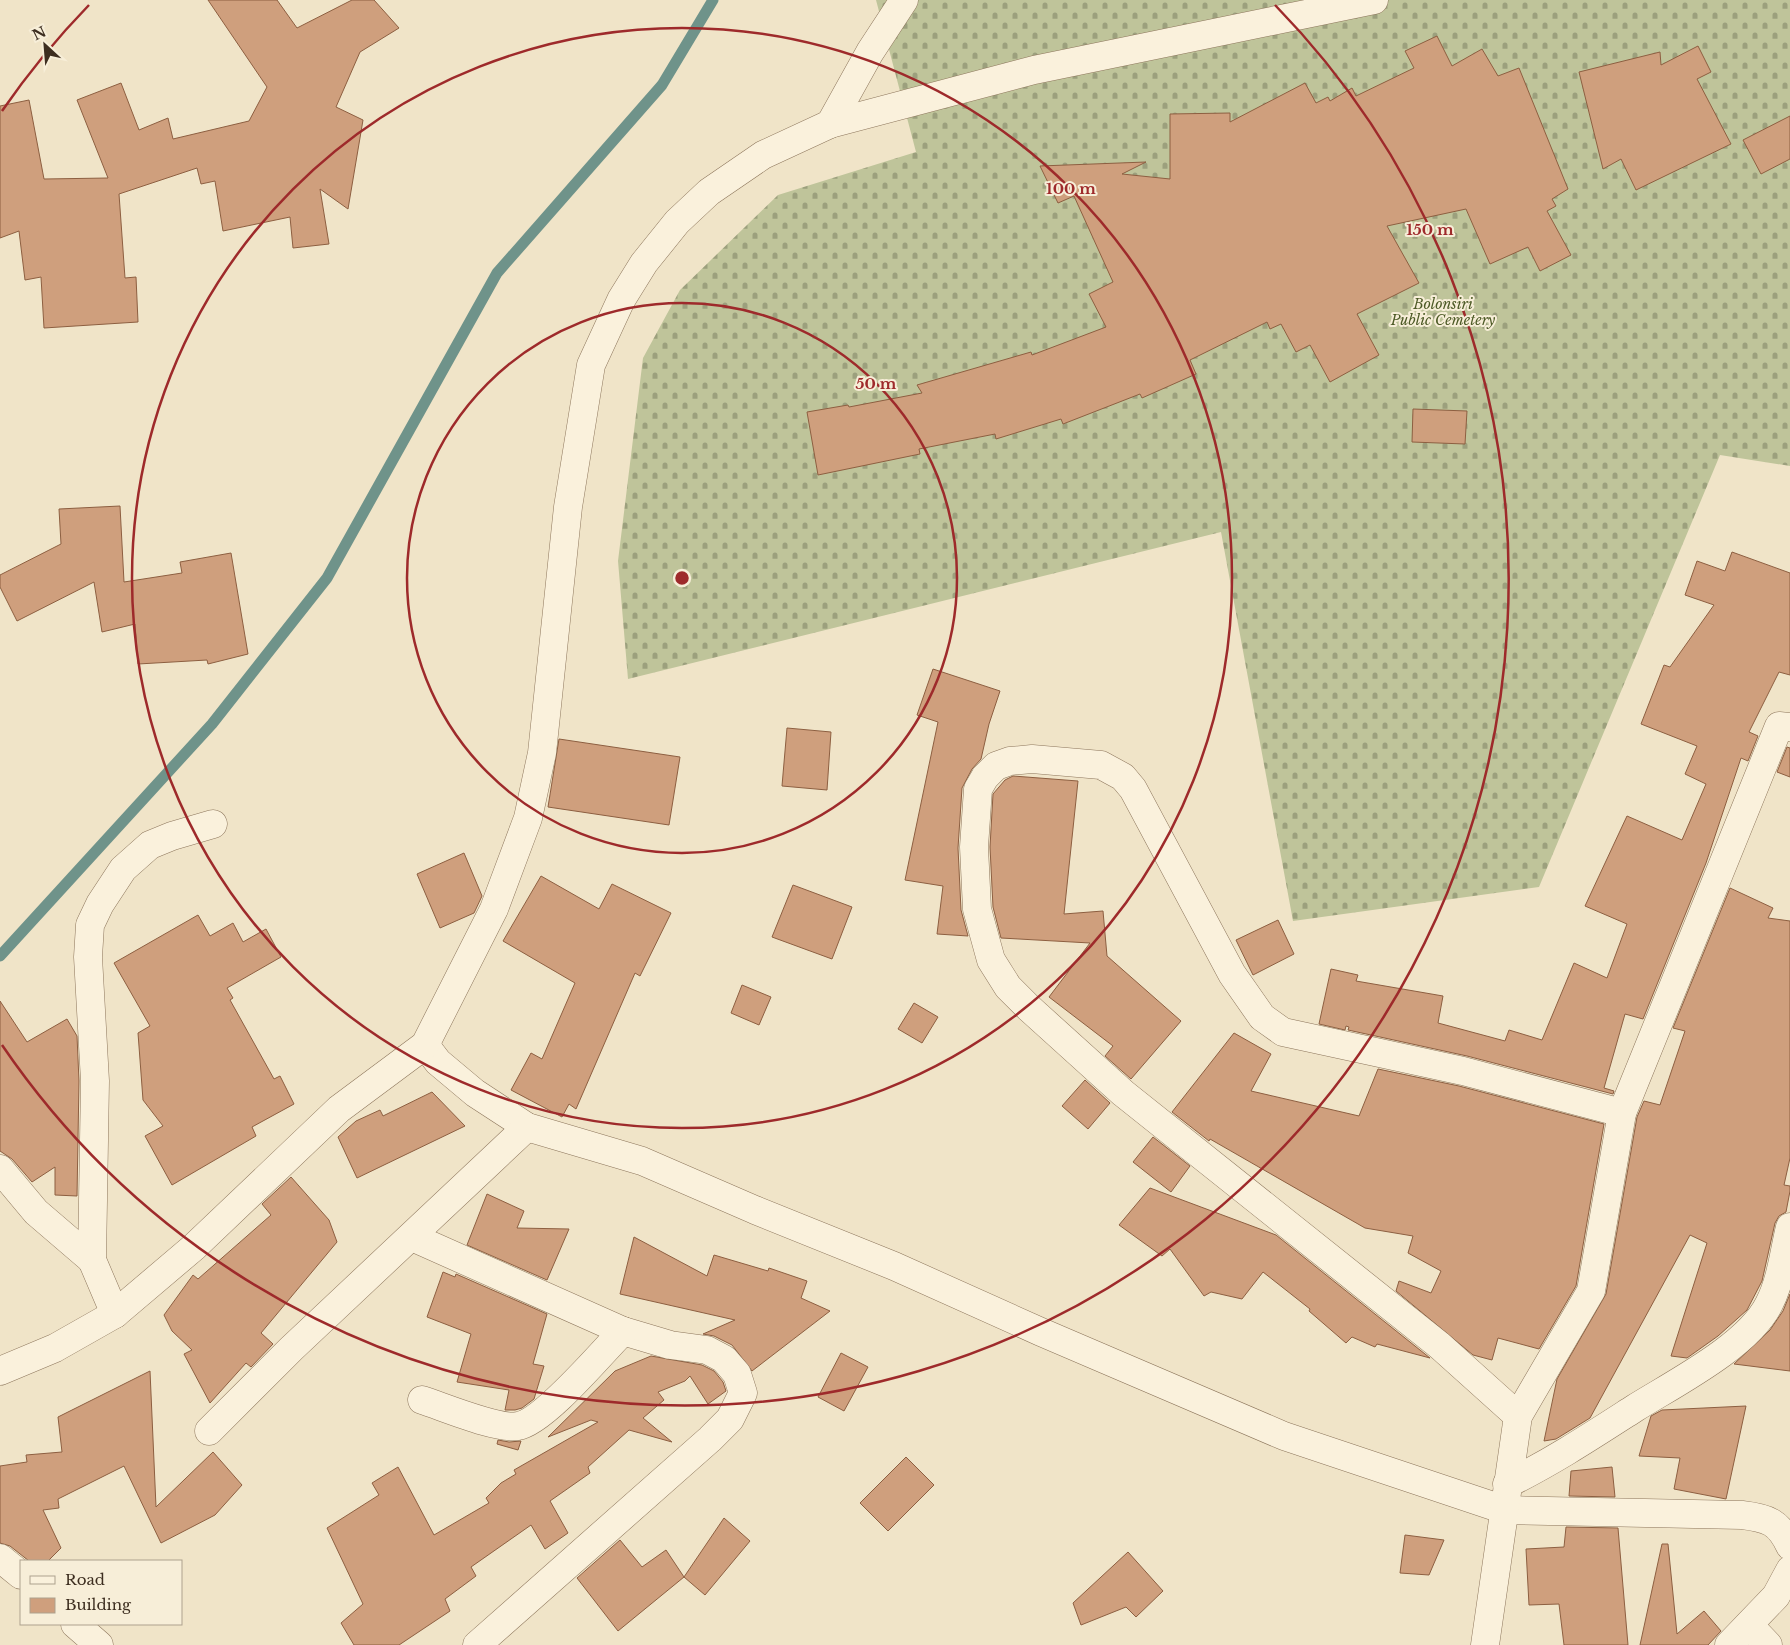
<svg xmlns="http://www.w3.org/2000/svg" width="1790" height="1645" font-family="'Libre Baskerville',serif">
<defs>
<pattern id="cemetery-stones" width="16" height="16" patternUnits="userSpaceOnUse" patternTransform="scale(1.25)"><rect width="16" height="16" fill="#bfc49a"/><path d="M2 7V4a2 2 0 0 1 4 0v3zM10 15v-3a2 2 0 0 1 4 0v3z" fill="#9ca07d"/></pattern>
</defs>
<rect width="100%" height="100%" fill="#f0e4c8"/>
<polygon fill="url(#cemetery-stones)" points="876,0 1790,0 1790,466 1720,455 1539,887 1293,921 1221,532 628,679 618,561 643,358 680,290 778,195 916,152"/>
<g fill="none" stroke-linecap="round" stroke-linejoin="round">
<polyline stroke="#6f938a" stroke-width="11" points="0,956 212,724 327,578 497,273 662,85 713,0"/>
</g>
<g fill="#cf9f7d" stroke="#8d5f41">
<polygon points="208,0 277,0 297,28 352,0 374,0 399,28 360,52 336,107 363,120 348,209 320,189 329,244 293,248 290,217 223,231 215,181 201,184 197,168 119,194 125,278 136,277 138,322 44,328 41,277 25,280 19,231 0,238 0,106 29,100 44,179 108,178 77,100 121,83 139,130 168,118 173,139 249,121 267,87"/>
<polygon points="1437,36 1452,66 1482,49 1498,76 1519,68 1568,189 1552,199 1556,206 1547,211 1571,255 1540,271 1528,247 1490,264 1466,209 1387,226 1419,283 1357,314 1379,355 1330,382 1310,345 1296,352 1281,324 1270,329 1267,322 1190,360 1196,374 1142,398 1140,394 1063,424 1061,419 996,439 995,434 919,449 920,454 818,475 807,412 848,405 849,407 922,393 917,385 1031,352 1032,355 1106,327 1089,294 1113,282 1074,196 1058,203 1040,166 1146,162 1122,174 1170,179 1170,114 1230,113 1230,122 1305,83 1316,103 1328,97 1330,101 1352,88 1356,96 1414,68 1405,51"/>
<polygon points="1698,46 1711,72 1697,79 1731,144 1636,190 1621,159 1603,169 1579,72 1660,52 1661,65"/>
<polygon points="1790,116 1790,159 1761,174 1743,140"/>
<polygon points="1413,409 1467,411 1465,444 1412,442"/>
<polygon points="120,506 124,582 182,573 180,562 231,553 248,654 208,664 207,660 138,664 135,624 102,632 94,582 17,621 0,587 0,575 61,544 59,509"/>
<polygon points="1732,552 1790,573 1790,675 1779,672 1749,732 1758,736 1748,761 1741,758 1706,863 1643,1019 1625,1014 1604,1088 1614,1091 1613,1094 1467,1056 1348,1030 1349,1027 1346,1026 1345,1030 1319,1024 1331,969 1358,975 1356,981 1443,996 1438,1023 1505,1041 1509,1030 1542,1040 1574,963 1607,978 1627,924 1585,906 1627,816 1682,840 1706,784 1685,774 1697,746 1641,724 1664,665 1670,667 1714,605 1685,595 1697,561 1725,571"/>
<polygon points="933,669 1000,691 989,724 981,759 972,769 962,788 958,848 961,910 968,936 937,934 943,886 905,880 938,722 917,715"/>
<polygon points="787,728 831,732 827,790 782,786"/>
<polygon points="559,739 680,757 669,825 548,807"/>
<polygon points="1787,747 1790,748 1790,777 1777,772"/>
<polygon points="1013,776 1078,781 1064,914 1103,911 1107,956 1181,1021 1131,1079 1105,1056 1113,1046 1049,997 1090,943 1001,938 993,907 990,847 993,794 1005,780"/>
<polygon points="464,853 482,896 474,913 440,928 417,874"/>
<polygon points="541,876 599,909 612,884 671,913 640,976 635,973 576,1109 569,1104 562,1117 511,1090 531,1053 542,1059 575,983 503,941"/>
<polygon points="793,885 852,907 832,959 772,937"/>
<polygon points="1730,888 1773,908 1768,918 1790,921 1790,1158 1784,1185 1790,1186 1790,1191 1786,1212 1779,1216 1775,1223 1762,1281 1747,1310 1718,1336 1687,1358 1671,1356 1707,1243 1690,1235 1590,1418 1556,1439 1544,1441 1557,1379 1606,1294 1637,1117 1644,1101 1660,1105 1685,1031 1673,1028"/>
<polygon points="198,915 210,936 233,923 243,942 266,929 281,957 227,988 233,998 230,1000 274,1079 280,1076 294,1104 252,1127 256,1136 172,1185 145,1136 163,1126 143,1100 138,1033 150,1026 114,963"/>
<polygon points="1278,920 1294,954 1253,975 1236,940"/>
<polygon points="742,985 771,997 759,1025 731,1013"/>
<polygon points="0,1001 27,1042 67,1019 77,1036 79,1081 77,1196 55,1195 55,1167 32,1182 12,1159 0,1151"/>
<polygon points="914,1003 938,1017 922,1043 898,1029"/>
<polygon points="1234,1033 1271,1054 1251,1091 1359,1116 1378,1069 1459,1086 1604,1124 1576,1286 1539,1349 1498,1338 1492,1360 1473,1355 1396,1291 1399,1281 1431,1293 1441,1271 1408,1253 1413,1236 1365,1228 1210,1139 1209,1141 1172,1112"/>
<polygon points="1085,1080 1110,1103 1088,1129 1062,1106"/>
<polygon points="432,1092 465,1126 357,1178 338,1137 356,1121 380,1110 383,1116"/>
<polygon points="1153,1137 1190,1166 1171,1192 1133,1162"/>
<polygon points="291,1177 329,1220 337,1242 261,1333 273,1344 251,1367 246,1363 210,1403 184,1354 192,1350 172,1331 164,1315 193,1275 198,1279 271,1215 262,1204"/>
<polygon points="1150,1188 1276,1235 1430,1358 1377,1344 1375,1347 1352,1337 1346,1343 1309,1311 1310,1309 1263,1272 1242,1299 1211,1292 1204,1296 1170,1249 1162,1256 1119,1225"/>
<polygon points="487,1194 524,1211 517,1228 569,1229 547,1280 467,1245"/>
<polygon points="634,1237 707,1276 714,1255 768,1271 769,1268 807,1281 801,1298 830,1311 752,1371 732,1345 714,1336 703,1334 735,1320 620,1294"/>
<polygon points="443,1272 455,1277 456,1274 547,1314 533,1364 544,1366 534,1399 522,1408 515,1410 505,1410 509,1390 457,1382 471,1334 427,1317"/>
<polygon points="1790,1294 1790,1371 1734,1364 1770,1330 1783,1311"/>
<polygon points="841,1353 868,1367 844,1411 818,1397"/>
<polygon points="651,1356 702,1365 714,1371 723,1382 726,1391 708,1404 690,1376 685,1381 658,1392 664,1400 643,1418 672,1442 629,1430 588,1467 590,1473 550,1501 568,1533 545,1549 531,1525 471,1567 476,1576 445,1599 450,1611 399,1645 354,1645 341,1623 363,1604 327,1528 379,1495 372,1483 398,1467 434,1535 489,1503 486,1498 501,1483 516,1474 514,1470 598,1422 591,1420 548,1437 615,1371"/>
<polygon points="150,1371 156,1507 213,1452 242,1485 215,1515 161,1543 124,1466 58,1499 59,1508 43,1510 61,1548 48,1561 29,1561 10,1546 0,1543 0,1466 27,1462 26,1455 62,1452 58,1417"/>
<polygon points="1746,1406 1726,1499 1674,1489 1680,1458 1639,1456 1651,1416 1662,1410"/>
<polygon points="498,1440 509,1442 521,1441 518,1450 497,1444"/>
<polygon points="906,1457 934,1485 888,1531 860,1503"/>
<polygon points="1612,1467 1615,1497 1569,1496 1571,1471"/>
<polygon points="724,1518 750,1541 705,1595 684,1577"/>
<polygon points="1566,1527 1618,1528 1628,1645 1564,1645 1559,1604 1529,1605 1526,1549 1564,1547"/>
<polygon points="1405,1535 1444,1540 1429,1575 1400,1573"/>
<polygon points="620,1540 642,1567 666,1550 684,1577 618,1631 577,1578"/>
<polygon points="1662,1544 1668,1544 1677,1634 1704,1611 1721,1631 1708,1645 1640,1645"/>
<polygon points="1128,1552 1163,1591 1136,1617 1126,1607 1081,1625 1073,1603"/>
</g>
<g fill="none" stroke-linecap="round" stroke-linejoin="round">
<defs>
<g id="minor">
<polyline points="830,124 870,52 904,0"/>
<path d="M425,1045l13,17 37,31 52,34 115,34 113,49 139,56 147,66 243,104 221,74 237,5c26,3 37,7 48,31"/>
<polyline points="0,1169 36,1212 92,1260"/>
<polyline points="412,1237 623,1331 670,1345 707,1350 724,1359 737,1374 743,1393 730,1419 710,1439 477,1645"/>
<polyline points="115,1314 92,1260 95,1081 88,957 90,925 100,904 123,869 150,845 172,836 213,824"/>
<polyline points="0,1371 55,1348 115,1314 194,1247 339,1109 425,1045 494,909 528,818 542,753 568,507 591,365 621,300 644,263 677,222 709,192 763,155 830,124 1034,70 1374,0"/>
<path d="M422,1400c22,7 76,30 96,26 26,-4 84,-74 105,-95"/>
<polyline points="1518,1416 1439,1345 1123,1093 1029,1008 1008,987 991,960 977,909 974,847 978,789 985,777 996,766 1010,761 1032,759 1101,765 1123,777 1133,789 1232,974 1262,1017 1283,1032 1463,1071 1622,1113"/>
<polyline points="209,1431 291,1349 527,1127"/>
<path d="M1507,1484c45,-22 86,-49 128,-76 40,-25 113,-62 134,-104 12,-23 15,-52 21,-77"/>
<polyline points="0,1558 21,1575"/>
<polyline points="75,1624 99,1645"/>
<polyline points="1749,1625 1768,1645"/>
<polyline points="1485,1645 1518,1416 1591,1291 1622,1113 1779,726 1790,727"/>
<polyline points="1729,1645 1776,1596 1790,1570"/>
</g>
</defs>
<use href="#minor" stroke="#8d765c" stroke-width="29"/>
<use href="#minor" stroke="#faf1dc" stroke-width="28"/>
</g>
<g fill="none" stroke="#9e2a2b" stroke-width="2.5">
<circle cx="682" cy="578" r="275"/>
<circle cx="682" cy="578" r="550"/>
<path d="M2 111A825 825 0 0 1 89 5M1275 5A825 825 0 1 1 2 1045"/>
</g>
<g text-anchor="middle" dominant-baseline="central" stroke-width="4" stroke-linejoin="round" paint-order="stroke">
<g font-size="14" font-style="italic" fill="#4d5a26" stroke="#f7eed8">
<text x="1443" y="304">Bolonsiri<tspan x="1443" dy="16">Public Cemetery</tspan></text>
</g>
</g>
<circle cx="682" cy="578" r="8" fill="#9e2a2b" stroke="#f7eed8" stroke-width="2.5"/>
<g font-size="15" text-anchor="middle" font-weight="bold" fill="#9e2a2b" stroke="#f7eed8" stroke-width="4" stroke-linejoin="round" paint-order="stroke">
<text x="1071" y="194">100 m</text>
<text x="1430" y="235">150 m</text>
<text x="876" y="389">50 m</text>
</g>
<rect x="20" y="1560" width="162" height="65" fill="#f7eed8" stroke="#ada18e"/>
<rect x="30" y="1576" width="25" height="8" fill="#faf1dc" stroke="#ada18e"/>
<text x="65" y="1585" font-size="15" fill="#3d2e20">Road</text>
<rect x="30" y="1598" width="25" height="15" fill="#cf9f7d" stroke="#ada18e"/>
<text x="65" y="1610" font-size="15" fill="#3d2e20">Building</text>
<g transform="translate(45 45) rotate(334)" stroke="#f7eed8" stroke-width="4" paint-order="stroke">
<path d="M0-4L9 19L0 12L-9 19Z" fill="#3d2e20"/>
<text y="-8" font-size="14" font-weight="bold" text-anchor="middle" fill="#3d2e20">N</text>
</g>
</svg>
